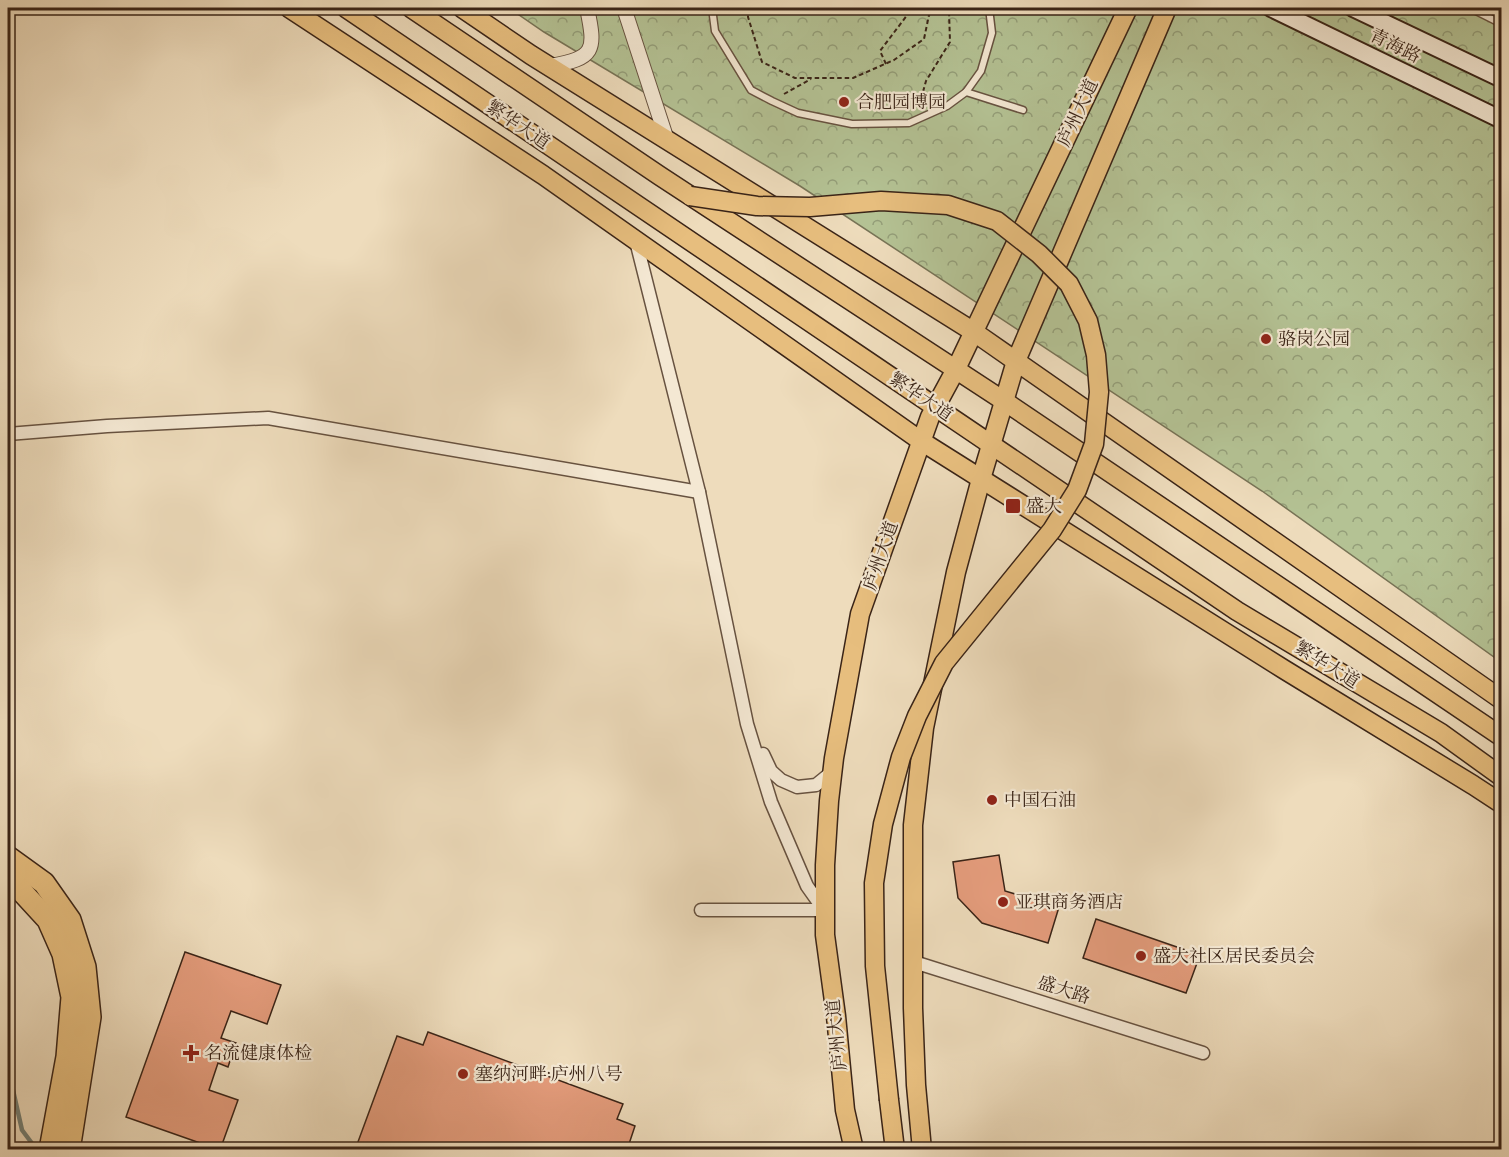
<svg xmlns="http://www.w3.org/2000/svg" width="1509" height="1157" font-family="'IM FELL French Canon','Noto Serif SC',serif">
<defs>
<pattern id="park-crowns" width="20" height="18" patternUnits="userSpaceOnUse" patternTransform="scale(1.5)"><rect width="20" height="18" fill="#b4c294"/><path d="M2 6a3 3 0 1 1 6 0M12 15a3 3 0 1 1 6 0" fill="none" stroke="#939d78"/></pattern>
</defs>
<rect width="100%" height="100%" fill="#eedcbc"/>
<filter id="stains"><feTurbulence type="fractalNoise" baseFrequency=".00333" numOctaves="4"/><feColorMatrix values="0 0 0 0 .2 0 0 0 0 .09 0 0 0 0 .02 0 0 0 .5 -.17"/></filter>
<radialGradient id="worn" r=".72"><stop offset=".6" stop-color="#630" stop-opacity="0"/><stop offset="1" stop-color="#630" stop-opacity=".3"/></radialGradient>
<polygon fill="url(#park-crowns)" stroke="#777356" stroke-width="1.5" points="509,8 1501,8 1501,662 1262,491 800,186 544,32"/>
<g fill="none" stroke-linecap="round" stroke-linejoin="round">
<polyline stroke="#737f75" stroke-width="4.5" points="8,1068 22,1130 34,1146"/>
</g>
<g fill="#e49c7c" stroke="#3a2417" stroke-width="1.5">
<polygon points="999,855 1005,891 1059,907 1048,943 982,923 958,898 953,862"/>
<polygon points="1096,919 1200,955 1186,993 1083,958"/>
<polygon points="185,952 281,985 267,1024 231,1011 221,1038 236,1043 228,1067 218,1063 209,1090 238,1100 220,1150 126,1117"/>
<polygon points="428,1032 623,1104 617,1119 635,1126 627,1150 355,1150 397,1036 423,1045"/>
</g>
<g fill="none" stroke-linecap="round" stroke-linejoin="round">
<defs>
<g id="service">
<polyline points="712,8 715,31 751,90 772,101 798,113 852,124 909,123 947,106 966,92 981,71 992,33 989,8"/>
<polyline points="1470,8 1502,24"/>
<polyline points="966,92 1023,110"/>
</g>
<g id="minor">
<polyline points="636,241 699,492 747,724 771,802 807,886 824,910"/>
<polyline points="8,434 107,426 268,418 699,492"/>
<polyline points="763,754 771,771 781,780 797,787 816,785 832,772"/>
<polyline points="701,910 825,910"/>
<polyline points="914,962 1203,1053"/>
</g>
<g id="tertiary">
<polyline points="624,8 667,140"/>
<path d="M550,66c45,-8 46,-15 37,-58"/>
</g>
<g id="secondary">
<polyline points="1271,8 1502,120"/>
<polyline points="1353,8 1502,79"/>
</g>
<g id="primary">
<polyline points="289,8 543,175 921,441 1285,670 1473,785 1502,804"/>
<polyline points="346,8 1237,611 1441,733 1502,777"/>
<polyline points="411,8 660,176 1004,401 1502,737"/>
<polyline points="462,8 531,55 974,332 1502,700"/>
<polyline points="889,1100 895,1150"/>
<polyline points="854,1150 845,1110 836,1016 825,935 825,865 829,801 834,758 860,614 930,417 956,369 1128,8"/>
<polyline points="922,1150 916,1085 913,1008 913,825 924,728 956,572 981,479 1016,361 1167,8"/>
</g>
<g id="motorway">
<polyline points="8,857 44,883 70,920 85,967 90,1017 69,1150"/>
<polyline points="8,880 14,883 48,920 63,954 72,997 67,1057 50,1150"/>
</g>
</defs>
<use href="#service" stroke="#675240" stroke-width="9"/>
<use href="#minor" stroke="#675240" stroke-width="15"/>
<use href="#tertiary" stroke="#675240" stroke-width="16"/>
<use href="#secondary" stroke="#3a2417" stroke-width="20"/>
<use href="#primary" stroke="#3a2417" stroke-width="21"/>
<use href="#motorway" stroke="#3a2417" stroke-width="24"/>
<g stroke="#3a2417" stroke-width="2" stroke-dasharray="4.5 3" stroke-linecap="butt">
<polyline points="748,8 748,17 762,62 795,78 853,78 894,60 924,39 929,15 937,8"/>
<polyline points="886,64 880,51 908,14 909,8"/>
<polyline points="784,94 811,79"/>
<polyline points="919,106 926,81 950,42 949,11 945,8"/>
</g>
<use href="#service" stroke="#f4e8d3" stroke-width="6"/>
<use href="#minor" stroke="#f4e8d3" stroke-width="12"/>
<use href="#tertiary" stroke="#f4e8d3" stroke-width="14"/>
<use href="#secondary" stroke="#f4e8d3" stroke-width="16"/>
<use href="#primary" stroke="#e7be7e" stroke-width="18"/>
<use href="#motorway" stroke="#e7be7e" stroke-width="21"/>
<defs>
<polyline id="primary-bridge" points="690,196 757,206 810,207 881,201 948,205 997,221 1039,254 1069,284 1088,321 1096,355 1099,392 1094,444 1077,490 1052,530 944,663 917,716 901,757 883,824 874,883 875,966 889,1100"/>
</defs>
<use href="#primary-bridge" stroke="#3a2417" stroke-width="21" stroke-linecap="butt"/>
<use href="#primary-bridge" stroke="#e7be7e" stroke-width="18"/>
</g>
<g fill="#8f2418" stroke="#f4e8d3" stroke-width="2">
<circle cx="844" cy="102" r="6"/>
<circle cx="1266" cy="339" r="6"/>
<rect x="1005" y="498" width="16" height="16" rx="3"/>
<circle cx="992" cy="800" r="6"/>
<circle cx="1003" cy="902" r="6"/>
<circle cx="1141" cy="956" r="6"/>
<path d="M188 1044h6v6h6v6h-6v6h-6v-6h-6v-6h6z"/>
<circle cx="463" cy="1074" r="6"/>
</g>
<g text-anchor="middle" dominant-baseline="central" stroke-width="4.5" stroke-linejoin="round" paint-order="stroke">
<g font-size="18" fill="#3a2417" stroke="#f4e8d3">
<text transform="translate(1395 46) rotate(26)">青海路</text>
<text transform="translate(1078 113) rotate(-65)">庐州大道</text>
<text transform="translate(518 125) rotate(34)">繁华大道</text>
<text transform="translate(921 397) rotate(34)">繁华大道</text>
<text transform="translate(881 556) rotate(-71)">庐州大道</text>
<text transform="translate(1327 665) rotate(32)">繁华大道</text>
<text transform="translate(1064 990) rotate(18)">盛大路</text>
<text transform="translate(837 1035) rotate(-96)">庐州大道</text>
</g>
<g font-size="18" fill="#3a2417" stroke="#f4e8d3" text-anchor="start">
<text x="856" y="102">合肥园博园</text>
<text x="1278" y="339">骆岗公园</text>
<text x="1026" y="506">盛大</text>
<text x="1004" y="800">中国石油</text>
<text x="1015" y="902">亚琪商务酒店</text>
<text x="1153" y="956">盛大社区居民委员会</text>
<text x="204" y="1053">名流健康体检</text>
<text x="475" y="1074">塞纳河畔·庐州八号</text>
</g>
</g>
<rect width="1509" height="1157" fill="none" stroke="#eedcbc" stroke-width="30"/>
<rect x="9" y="9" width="1491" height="1139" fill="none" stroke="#3a2417" stroke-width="3"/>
<rect x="15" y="15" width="1479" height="1127" fill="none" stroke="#3a2417" stroke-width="1.5"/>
<rect width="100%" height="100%" filter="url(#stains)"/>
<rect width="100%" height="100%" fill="url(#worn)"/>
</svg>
